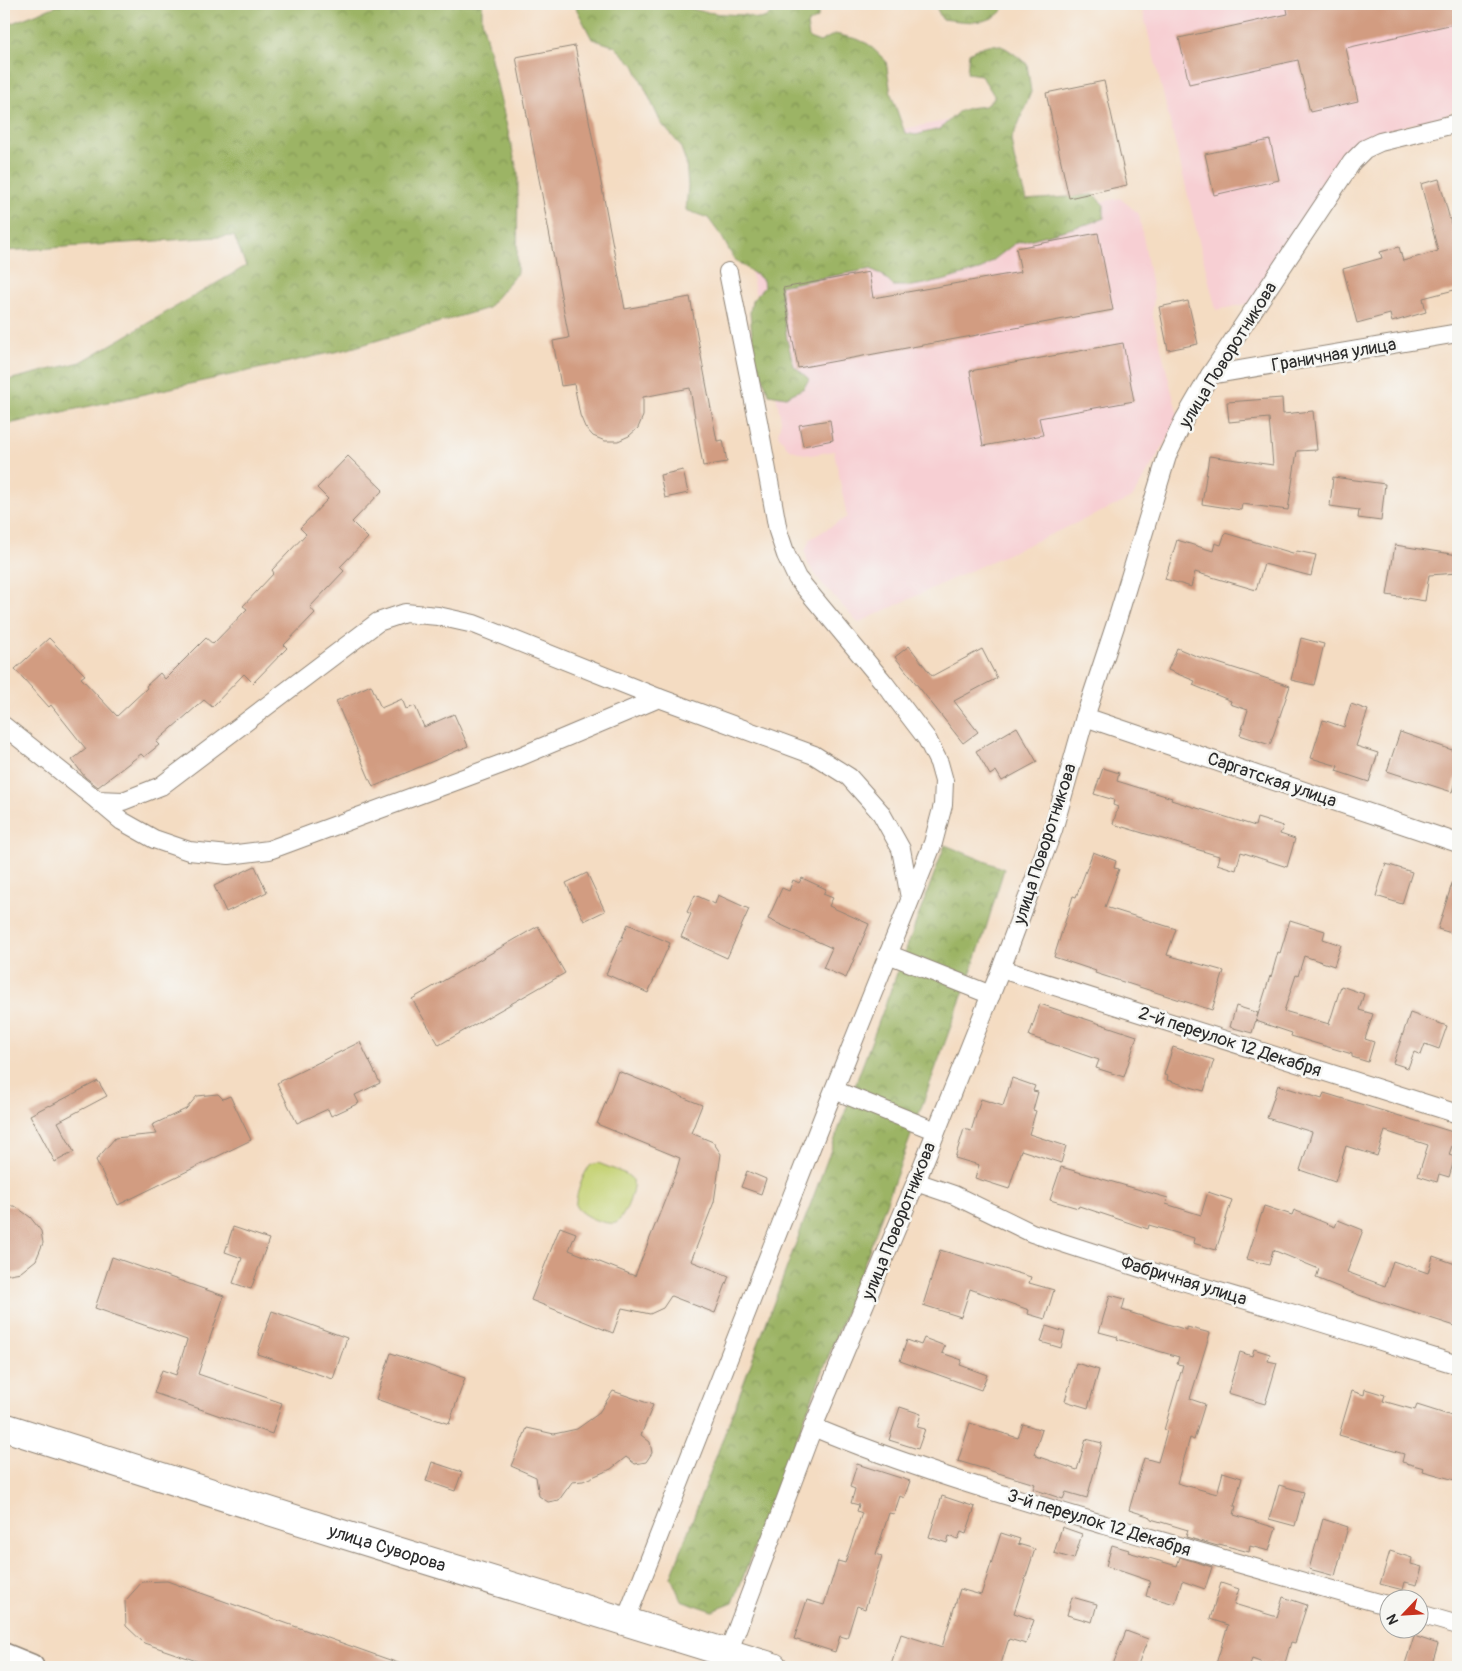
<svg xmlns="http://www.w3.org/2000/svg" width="1462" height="1671" font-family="Pangolin,sans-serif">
<defs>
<pattern id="forest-crowns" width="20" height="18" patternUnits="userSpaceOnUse" patternTransform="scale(1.25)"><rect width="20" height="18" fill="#9cb465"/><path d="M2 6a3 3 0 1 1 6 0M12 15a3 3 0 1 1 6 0" fill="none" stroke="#7f9353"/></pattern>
</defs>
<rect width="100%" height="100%" fill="#f6f6f2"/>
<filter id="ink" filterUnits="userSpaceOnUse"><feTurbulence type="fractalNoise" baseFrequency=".02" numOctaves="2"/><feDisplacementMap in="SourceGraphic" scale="10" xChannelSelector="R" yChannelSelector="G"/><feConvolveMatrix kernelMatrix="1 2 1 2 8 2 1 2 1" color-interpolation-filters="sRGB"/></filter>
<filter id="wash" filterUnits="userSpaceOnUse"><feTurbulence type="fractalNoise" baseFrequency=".0096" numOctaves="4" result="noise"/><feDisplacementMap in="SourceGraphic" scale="20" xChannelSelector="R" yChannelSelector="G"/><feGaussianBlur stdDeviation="1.12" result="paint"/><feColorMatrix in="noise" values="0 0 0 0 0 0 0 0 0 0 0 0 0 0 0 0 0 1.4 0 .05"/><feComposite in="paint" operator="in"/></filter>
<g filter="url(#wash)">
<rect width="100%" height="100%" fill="#f4dcc2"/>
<g fill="#f7cfd3">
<polygon points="1141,4 1458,4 1458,98 1450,114 1366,136 1251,303 1216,310"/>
<polygon points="996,111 1016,217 1120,198 1139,214 1154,298 1152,313 1179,420 1132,498 965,573 858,623 820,581 808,564 805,551 810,539 847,517 834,451 811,455 800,453 788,448 778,435 781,420 729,163"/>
</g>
<path fill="#c5d273" stroke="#787e4f" d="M598,1163l28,11 7,6c2,10 -8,37 -17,43 -11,2 -33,-6 -40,-16 -2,-8 8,-36 14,-41 3,-2 4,-2 8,-3z"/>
<g fill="url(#forest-crowns)" stroke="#647048">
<polygon points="62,4 482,4 482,20 518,174 517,273 488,308 348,349 4,425 4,381 81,362 246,266 234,236 4,251 4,26"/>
<path d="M580,4h97c21,9 44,10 67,11 5,0 10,4 15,4 10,-1 17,-9 23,-15h34l2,2v12l-11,6 2,14 11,4 15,-8 22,5 11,5 18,17 5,33 14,39 11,2 24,-6 18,-17 10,-4 17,-2 10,-9 -14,-22 -14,-2 2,-20c28,-16 35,-7 58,11l4,28 -13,33 -7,14 3,19 12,42 68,-5 10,10v13l-13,5 -77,21 -32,25 -40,12 -30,5h-19l-11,-11 -11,-6 -91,17 7,54 7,26 15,13 -5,9 -18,9 -17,-3 -15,-39 -4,-42 2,-12 12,-14 -1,-7 -29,-21 -12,-22 -14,-19 -22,-8 2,-24 -2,-24 -6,-17 -19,-22 -27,-58 -20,-19 -22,-7 -16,-31z"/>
<path d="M938,4h65l2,2c-12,22 -42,15 -63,13l-6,-12z"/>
<polygon points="945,845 1004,869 982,941 860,1275 733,1603 713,1611 681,1600 671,1577"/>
</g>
<g id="blocks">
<g fill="#d29c81">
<polygon points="1286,4 1458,4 1458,23 1346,48 1358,101 1310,112 1298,60 1189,84 1179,38 1288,14"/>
<polygon points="575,46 625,309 690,297 717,441 723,440 727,462 703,466 690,388 643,397 643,416 638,428 629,436 618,441 605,441 593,436 585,427 580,415 574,384 561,386 553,341 569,338 516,57"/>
<polygon points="1104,81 1127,185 1069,198 1046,93"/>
<polygon points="1270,140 1279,180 1214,195 1205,154"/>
<polygon points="1439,179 1456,242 1458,241 1458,289 1423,298 1426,312 1392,322 1390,314 1357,323 1343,269 1382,258 1380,252 1399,247 1403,261 1438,251 1421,184"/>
<polygon points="1098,233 1113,310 798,368 783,288 869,272 873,298 1021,272 1016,248"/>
<polygon points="1188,301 1198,344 1168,350 1159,307"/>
<polygon points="1123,343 1134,401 1039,418 1043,435 983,446 970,371"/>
<polygon points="1282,398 1283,414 1313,411 1317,450 1297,451 1288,510 1242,504 1241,510 1202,504 1209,456 1273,465 1269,418 1229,422 1227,402"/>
<polygon points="830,420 833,440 803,446 799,425"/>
<polygon points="348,456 383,490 352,522 368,538 340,567 344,571 310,607 315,613 284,645 287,648 253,683 244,674 212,707 204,700 156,742 159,745 144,757 141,754 98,787 85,777 72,760 86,749 51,705 49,707 15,669 49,638 85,675 81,678 117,716 147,688 146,686 160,673 165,679 206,638 213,644 247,609 243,606 274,573 272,570 306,534 300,528 328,499 317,488"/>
<polygon points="683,470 688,493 665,498 660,475"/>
<polygon points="1333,477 1385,484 1381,521 1358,518 1359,510 1330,506"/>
<polygon points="1225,533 1296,554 1297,551 1316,555 1311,576 1264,564 1256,590 1195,572 1191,587 1165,579 1177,540 1213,551 1215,543 1221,545"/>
<polygon points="1395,545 1458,555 1458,573 1429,575 1425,601 1387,595"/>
<polygon points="1301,638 1324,644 1314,685 1291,680"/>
<polygon points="909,646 932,676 982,649 997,678 954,701 978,732 963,743 895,657"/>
<polygon points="1177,648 1196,656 1290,686 1270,745 1240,735 1248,710 1230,704 1231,701 1193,685 1195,681 1168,670"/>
<polygon points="371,685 381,708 402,699 406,709 415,706 424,727 454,714 468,746 373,787 336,701"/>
<polygon points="1351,704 1368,710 1356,746 1378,753 1369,782 1336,771 1338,766 1311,758 1323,720 1344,727"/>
<polygon points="1017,727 1037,762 1002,781 996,771 990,775 976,751"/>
<polygon points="1400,732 1458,752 1458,771 1452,792 1387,771"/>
<polygon points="1103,768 1119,773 1117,781 1172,798 1171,800 1255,826 1257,818 1283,826 1280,834 1295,839 1287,867 1241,852 1236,870 1217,864 1219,856 1113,824 1118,807 1113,805 1114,800 1094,794"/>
<polygon points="1093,852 1116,861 1114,868 1119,869 1105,907 1176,929 1167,955 1224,971 1212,1010 1095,973 1096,971 1054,957 1073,896 1076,897"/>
<polygon points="1386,864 1412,872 1402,904 1376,896"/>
<polygon points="255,866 267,892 226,912 214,886"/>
<polygon points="587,873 605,911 584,921 566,883"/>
<polygon points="1454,877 1458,878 1458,935 1438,929"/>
<polygon points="802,878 826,889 823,894 833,898 829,906 869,924 846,978 823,968 832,948 768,919 782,888 789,891 793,880 799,883"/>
<polygon points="695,895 715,904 718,895 749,909 727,958 681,937 691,914 687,912"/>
<polygon points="1290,920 1325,931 1323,939 1341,945 1334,966 1304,956 1298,976 1296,975 1284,1011 1329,1024 1341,986 1364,994 1359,1010 1373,1014 1365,1039 1374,1042 1368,1062 1352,1057 1352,1054 1291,1036 1292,1033 1256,1021 1270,976 1271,977 1278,952 1280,953"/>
<polygon points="628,924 670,943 648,993 606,974"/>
<polygon points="538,926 565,973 439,1045 412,999"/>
<polygon points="1040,1004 1137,1036 1124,1077 1096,1068 1099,1060 1029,1036"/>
<polygon points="1236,1006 1258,1013 1252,1033 1230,1027"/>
<polygon points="1410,1013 1447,1026 1439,1049 1425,1044 1421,1055 1414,1052 1408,1068 1393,1063"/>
<polygon points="360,1042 380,1083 355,1095 359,1103 331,1116 328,1109 297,1123 277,1083"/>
<polygon points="1173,1047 1214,1060 1204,1091 1167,1080 1168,1076 1164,1075"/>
<polygon points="618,1071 702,1105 691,1133 713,1142 721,1154 714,1202 691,1261 729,1276 715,1313 671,1296 663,1308 650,1314 622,1308 613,1333 531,1300 560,1227 576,1233 569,1250 635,1276 676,1172 680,1158 597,1124"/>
<polygon points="1012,1078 1035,1086 1033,1091 1038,1092 1033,1110 1036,1111 1029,1134 1066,1146 1061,1163 1021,1150 1009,1189 975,1178 979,1165 955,1158 964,1129 971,1131 981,1099 1003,1106"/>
<polygon points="98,1081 107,1096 58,1122 74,1152 55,1162 30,1115 49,1105 50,1106"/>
<polygon points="1278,1085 1322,1099 1324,1093 1456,1133 1449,1155 1455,1157 1449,1177 1439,1174 1437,1182 1418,1176 1428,1145 1385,1131 1377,1156 1346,1146 1335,1182 1300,1170 1312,1132 1267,1118"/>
<polygon points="218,1094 223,1099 230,1096 251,1140 118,1205 96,1160 115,1138 157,1134 152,1125 186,1109 197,1096"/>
<polygon points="1061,1167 1168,1198 1166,1204 1201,1215 1208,1192 1232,1200 1216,1250 1193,1243 1194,1238 1149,1225 1148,1229 1079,1206 1078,1208 1050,1200"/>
<polygon points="747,1171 766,1179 761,1194 741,1187"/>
<polygon points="4,1206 15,1206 30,1217 41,1231 43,1243 36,1260 21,1272 4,1275"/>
<polygon points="1264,1206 1292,1215 1294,1210 1335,1227 1338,1220 1363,1230 1347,1272 1385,1286 1393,1261 1428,1273 1433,1256 1458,1265 1458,1327 1359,1295 1316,1278 1319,1269 1273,1250 1269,1265 1247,1259"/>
<polygon points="233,1227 269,1239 251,1289 233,1283 242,1258 225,1252"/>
<polygon points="940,1250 1031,1277 1029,1283 1054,1290 1045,1319 1028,1314 1029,1310 970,1289 961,1317 923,1305"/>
<polygon points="112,1257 224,1296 198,1374 282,1403 272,1434 154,1393 162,1370 176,1375 187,1340 95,1308"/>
<polygon points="1110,1295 1125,1299 1122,1310 1187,1330 1187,1327 1210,1333 1190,1399 1205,1404 1194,1440 1190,1438 1177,1483 1217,1494 1223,1472 1242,1478 1234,1506 1236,1506 1234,1515 1276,1528 1269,1551 1250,1546 1249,1552 1219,1544 1218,1546 1186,1537 1188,1530 1151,1519 1151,1517 1129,1510 1144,1458 1158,1462 1167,1431 1164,1430 1183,1365 1177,1364 1179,1357 1117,1339 1118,1337 1099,1332"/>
<polygon points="272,1311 347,1338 333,1379 257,1354"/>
<polygon points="1046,1326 1065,1332 1061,1348 1041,1342"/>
<polygon points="924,1338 945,1346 942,1353 962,1360 960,1365 987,1375 981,1390 900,1361 907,1340 921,1345"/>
<polygon points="1254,1349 1270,1354 1268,1361 1277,1363 1265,1404 1228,1393 1240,1352 1252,1356"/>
<polygon points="391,1353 465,1378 449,1424 376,1399"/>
<polygon points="1076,1363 1099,1370 1088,1408 1065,1401"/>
<polygon points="1365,1389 1385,1395 1383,1401 1415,1410 1417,1405 1458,1418 1458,1481 1423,1471 1424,1468 1402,1462 1404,1454 1339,1435 1352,1391 1364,1395"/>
<polygon points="613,1391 653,1405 641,1435 650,1442 652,1453 646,1462 635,1464 626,1457 611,1469 583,1481 572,1482 559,1500 548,1502 539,1496 536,1477 511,1466 527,1428 554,1434 577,1429 598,1414"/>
<polygon points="900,1407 921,1414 917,1427 925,1429 918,1449 889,1440"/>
<polygon points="970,1423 1018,1438 1023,1424 1042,1430 1034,1454 1036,1455 1036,1456 1077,1470 1086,1439 1102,1443 1087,1498 1066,1492 1063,1499 1033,1489 1035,1484 958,1461"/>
<polygon points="432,1462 462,1472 455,1491 426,1481"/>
<polygon points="857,1464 910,1481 904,1498 900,1496 894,1514 889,1513 876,1554 882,1556 865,1609 857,1606 847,1638 840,1636 835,1652 794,1639 807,1600 824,1605 838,1561 845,1563 862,1513 857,1511 859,1505 851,1503 855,1489 850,1487"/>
<polygon points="1279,1485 1304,1492 1295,1526 1269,1519"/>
<polygon points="942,1496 975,1507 966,1534 961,1532 958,1539 949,1536 947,1543 929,1537"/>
<polygon points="1323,1519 1348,1527 1335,1576 1309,1569"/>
<polygon points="1062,1527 1082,1534 1074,1559 1054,1553"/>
<polygon points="1001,1533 1020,1539 1018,1544 1035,1549 1014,1613 1034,1620 1026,1644 1009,1639 1000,1667 890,1667 901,1634 942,1647 960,1589 981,1595"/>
<polygon points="1112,1545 1129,1550 1128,1552 1177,1566 1180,1557 1212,1567 1205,1589 1182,1581 1175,1604 1146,1596 1150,1581 1106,1566"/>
<polygon points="1390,1551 1412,1558 1411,1564 1422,1567 1417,1585 1405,1582 1403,1590 1380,1584"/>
<polygon points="167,1581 404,1665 403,1667 214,1667 144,1643 126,1626 125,1601 142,1582"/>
<polygon points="1221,1583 1239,1589 1234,1604 1277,1617 1283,1597 1307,1605 1295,1643 1291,1642 1284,1667 1272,1663 1271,1666 1252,1659 1249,1667 1215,1667 1228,1625 1210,1619"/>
<polygon points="1072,1597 1097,1604 1092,1622 1067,1615"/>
<polygon points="1126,1631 1148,1639 1137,1667 1112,1667"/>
<polygon points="1414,1636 1438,1644 1431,1667 1404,1667"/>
</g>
</g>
</g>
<g filter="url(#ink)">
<use href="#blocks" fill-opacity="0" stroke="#908476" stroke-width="1"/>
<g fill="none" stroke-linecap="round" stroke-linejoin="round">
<defs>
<g id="minor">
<polyline points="1210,375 1458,333"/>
<polyline points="1085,717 1458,843"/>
<polyline points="4,726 97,800 123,801 161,786 378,622 405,613 438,616 474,624 659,698 814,755 849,777 881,813 901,849 910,898"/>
<polyline points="97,800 122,821 154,839 189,851 229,855 269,850 507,762 659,698"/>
<polyline points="888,954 991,995"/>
<polyline points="1001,969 1458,1114"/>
<polyline points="834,1090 936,1131"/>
<polyline points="916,1182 954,1195 1032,1233 1162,1275 1294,1314 1458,1365"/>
<path d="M813,1427c95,40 194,69 292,98 95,27 189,55 285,81"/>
<polyline points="1420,1614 1458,1625"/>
<polyline points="625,1622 827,1107 933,843 943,805 944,781 939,763 927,739 885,684 797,578 786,555 778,531 758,421 728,272"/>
<polyline points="728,1653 813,1427 916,1182 1001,969 1053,830 1085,717 1117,620 1167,456 1184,420 1210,375 1352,162 1365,149 1380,142 1458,123"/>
</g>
<polyline id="secondary" points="4,1656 31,1667"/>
<g id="primary">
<path id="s1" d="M4,1427l338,107 431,133"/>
</g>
</defs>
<use href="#minor" stroke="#908476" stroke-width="20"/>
<use href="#secondary" stroke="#908476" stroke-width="28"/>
<use href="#primary" stroke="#908476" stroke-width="30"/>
<use href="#minor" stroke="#fff" stroke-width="18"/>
<use href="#secondary" stroke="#fff" stroke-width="25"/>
<use href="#primary" stroke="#fff" stroke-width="28"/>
</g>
</g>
<g text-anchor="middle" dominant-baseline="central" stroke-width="5" stroke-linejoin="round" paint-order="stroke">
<g font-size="18" fill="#2b2b2b" stroke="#f6f6f2">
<text transform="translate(1228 355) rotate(-58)">улица Поворотникова</text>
<text transform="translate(1334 355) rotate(-10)">Граничная улица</text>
<text transform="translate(1272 780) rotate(19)">Саргатская улица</text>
<text transform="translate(1045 844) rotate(-72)">улица Поворотникова</text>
<text transform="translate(1230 1042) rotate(18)">2-й переулок 12 Декабря</text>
<text transform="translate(899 1221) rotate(-68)">улица Поворотникова</text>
<text transform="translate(1184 1281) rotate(17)">Фабричная улица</text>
<text transform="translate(1099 1523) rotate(17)">3-й переулок 12 Декабря</text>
<text stroke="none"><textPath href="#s1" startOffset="402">улица Суворова</textPath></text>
</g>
</g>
<rect width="1462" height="1671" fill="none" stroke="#f6f6f2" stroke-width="20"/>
<g transform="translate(1404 1614) rotate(245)"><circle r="24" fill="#f6f6f2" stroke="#a5a5a2"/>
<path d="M0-4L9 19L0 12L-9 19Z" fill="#c8321e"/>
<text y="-8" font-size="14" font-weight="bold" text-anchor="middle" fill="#2b2b2b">N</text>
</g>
</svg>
